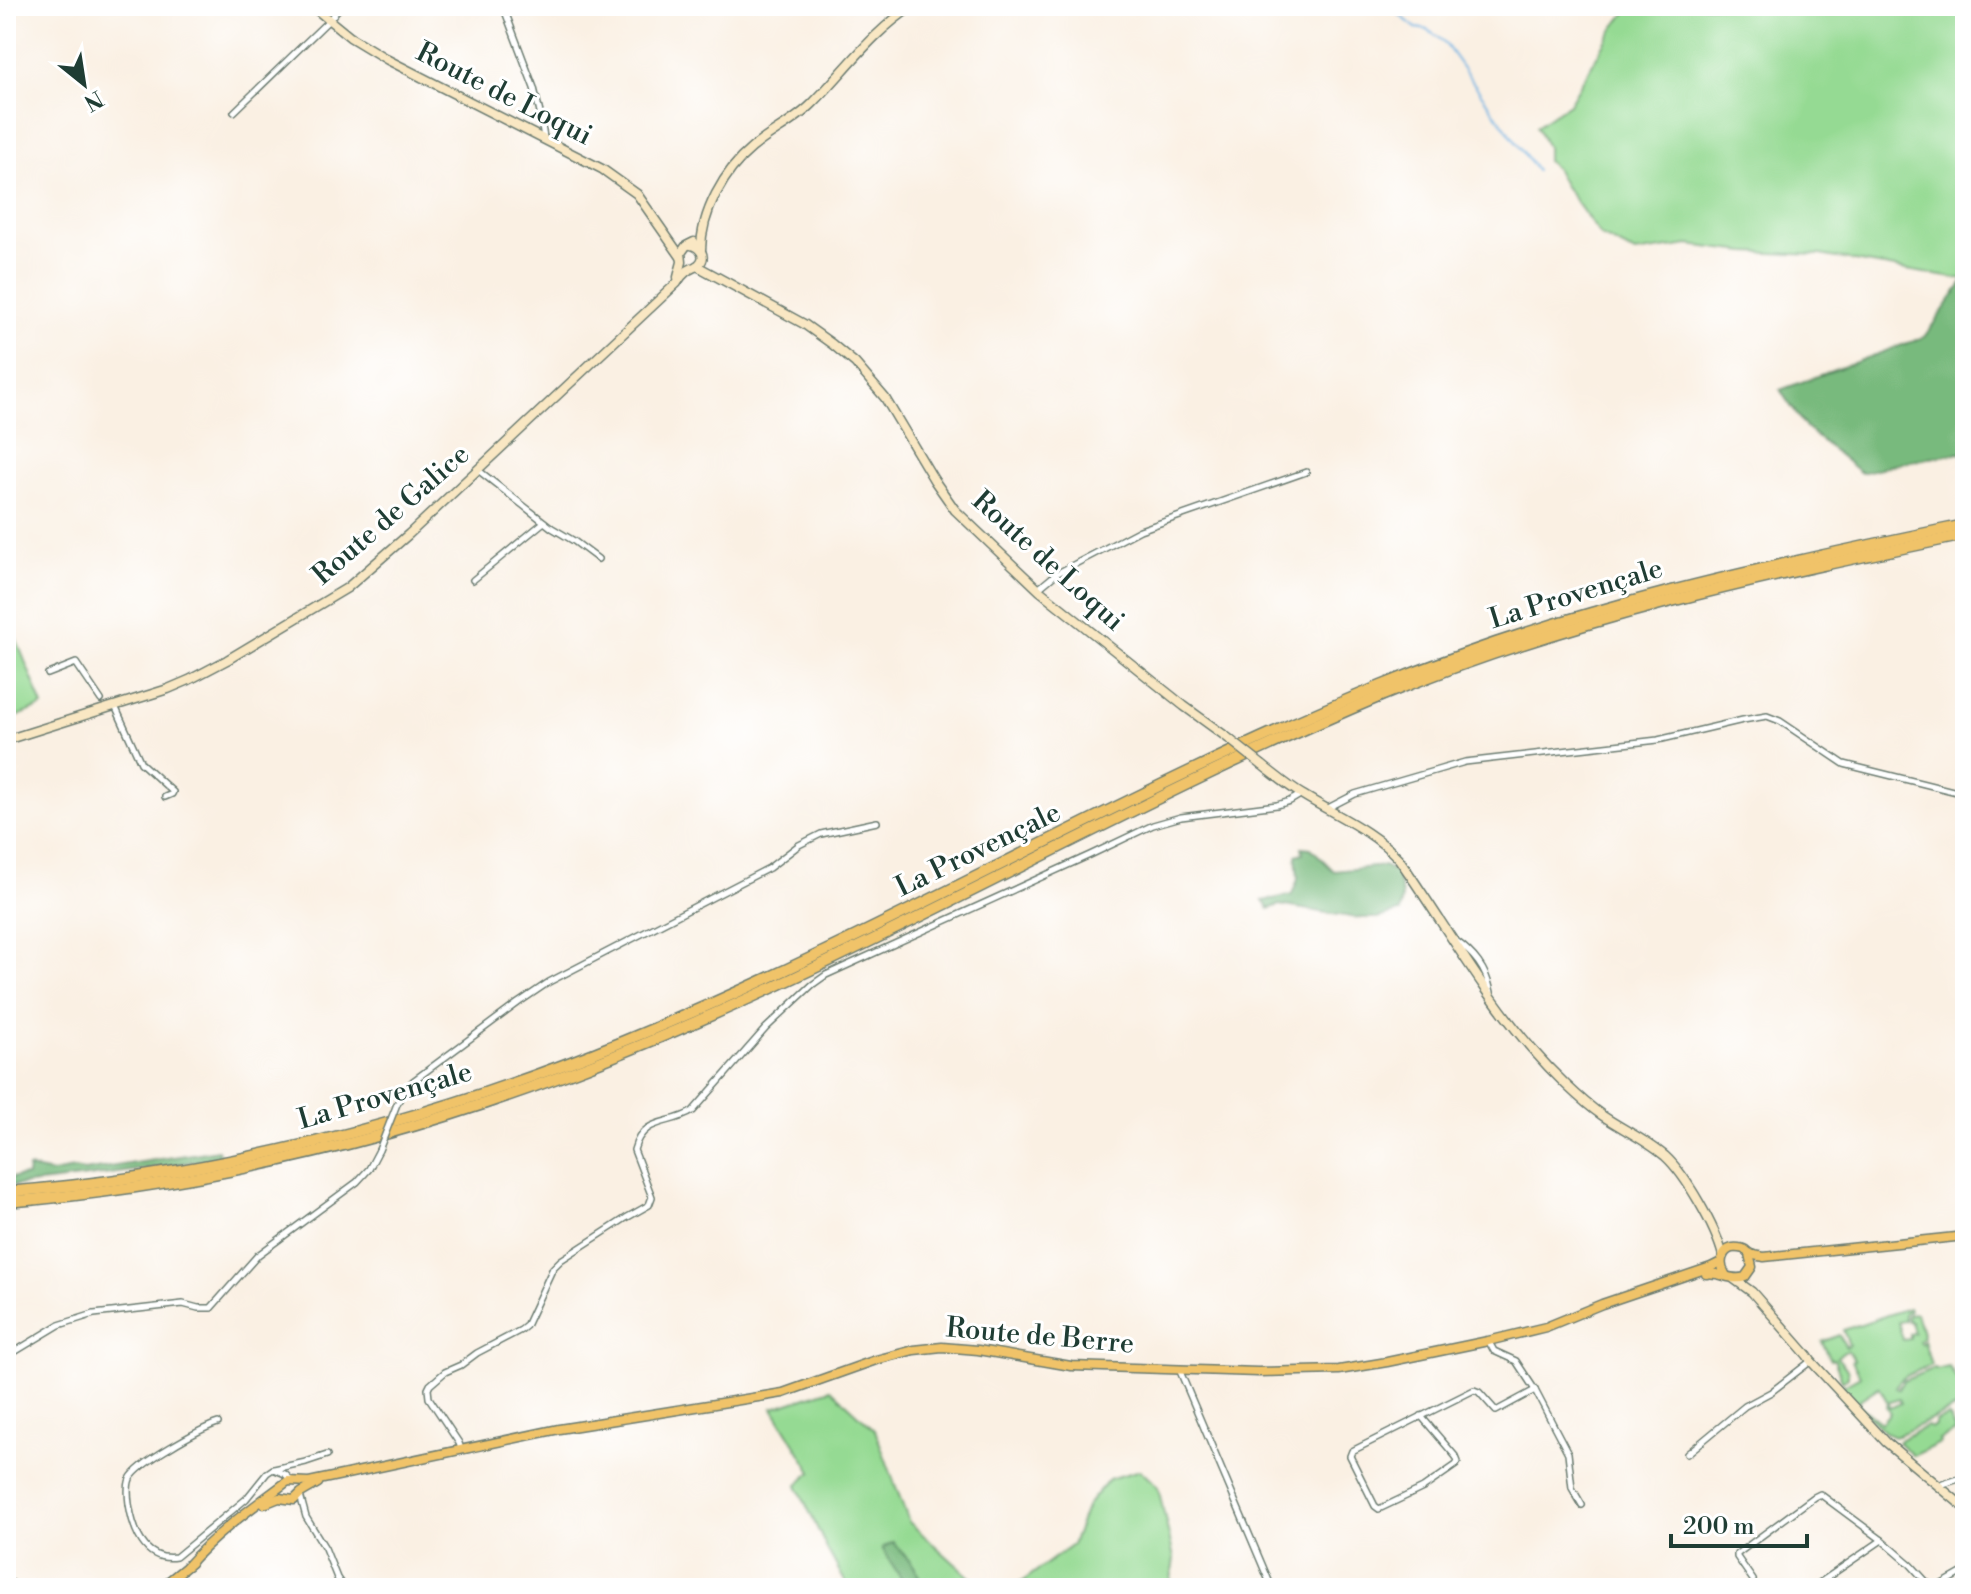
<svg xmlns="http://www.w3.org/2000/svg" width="1971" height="1594" font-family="'Libre Bodoni',serif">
<rect width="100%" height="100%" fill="#fff"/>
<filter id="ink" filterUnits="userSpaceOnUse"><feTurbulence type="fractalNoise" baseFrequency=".0125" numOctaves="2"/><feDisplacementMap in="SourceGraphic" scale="16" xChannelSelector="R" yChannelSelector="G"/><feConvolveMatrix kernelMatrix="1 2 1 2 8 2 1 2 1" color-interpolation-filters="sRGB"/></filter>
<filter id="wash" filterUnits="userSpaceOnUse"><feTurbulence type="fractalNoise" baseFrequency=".006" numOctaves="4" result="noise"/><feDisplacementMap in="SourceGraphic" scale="32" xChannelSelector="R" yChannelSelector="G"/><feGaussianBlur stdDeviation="1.8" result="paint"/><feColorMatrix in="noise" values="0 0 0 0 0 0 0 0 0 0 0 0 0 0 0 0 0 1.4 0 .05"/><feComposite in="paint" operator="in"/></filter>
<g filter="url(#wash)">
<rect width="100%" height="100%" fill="#faf0e3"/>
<g fill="#95da93" stroke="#5a8c64" stroke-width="2">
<polygon points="1631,6 1965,6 1965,280 1820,255 1746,252 1689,245 1635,253 1601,236 1564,185 1556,169 1547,161 1547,147 1536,126 1569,104 1613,29"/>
<polygon points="7,616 43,706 6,721 6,617"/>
<path d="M1908,1308l1,2 -5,4 1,7 -7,1 5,18 7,-1v-5l4,-1 -3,-11 -3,-1 -1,-5 2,-3 1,1 6,-1 7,24 -4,5 2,2 3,-3 7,24c-13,6 -29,10 -36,22l3,2 5,-8 31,-13 2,2 13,-3 8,13 5,-2 -2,5 5,9v12l-71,33 -7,-3 -26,-25v-2l20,16 9,-10 -4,-7 2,-2 2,4 11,-5 -2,-4 -11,4 -9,-16 -21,14 1,2 -4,2 -12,-13 1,-7 16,-9 -8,-15 2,-1 -6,-9h-4l-7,6c4,7 13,11 11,20l-6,4 -8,-22 -3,1 -9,-18 17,-7 7,12 3,-2 -6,-15z"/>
<polygon points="831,1389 875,1430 909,1522 982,1588 855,1588 847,1585 827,1549 797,1485 812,1472 773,1408"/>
<polygon points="1948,1416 1956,1432 1939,1440 1940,1443 1913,1456 1898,1442 1901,1439 1927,1426 1930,1428 1935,1426 1935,1422"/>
<polygon points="1140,1470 1158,1487 1174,1558 1170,1588 1008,1588 1020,1583 1072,1545 1087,1505 1109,1479"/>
</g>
<g fill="#78ba7d" stroke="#4c7c58" stroke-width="2">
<polygon points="1965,280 1965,454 1959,453 1904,462 1861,473 1806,428 1780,390 1924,337"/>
<polygon points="1302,847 1311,848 1334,871 1383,866 1397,872 1402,896 1400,912 1377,918 1357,918 1279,905 1269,909 1263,901 1292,895 1298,879 1296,855 1303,853"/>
<path d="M218,1150l2,7c-71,12 -142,23 -214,29v-8l21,-2 1,-8 24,5 22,-4 10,2z"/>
<polygon points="893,1542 914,1566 925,1588 907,1588 882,1548"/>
</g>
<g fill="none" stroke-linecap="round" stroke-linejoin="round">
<polyline stroke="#6db2e3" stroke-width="2" points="1395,6 1397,13 1416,28 1428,30 1444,42 1536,170"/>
</g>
</g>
<g filter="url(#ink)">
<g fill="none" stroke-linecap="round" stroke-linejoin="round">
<defs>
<g id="street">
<polyline points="503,6 534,88 540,113 544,138"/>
<polyline points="234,112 328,21 341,6"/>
<polyline points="478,470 552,528 574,541 598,559"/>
<polyline points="473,580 544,522"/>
<polyline points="1038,589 1056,574 1140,530 1306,472"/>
<polyline points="48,674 76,663 101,700"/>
<polyline points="115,706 141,763 173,792 172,794 165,797"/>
<polyline points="1328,808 1355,794 1465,762 1658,740 1743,720 1767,716 1780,721 1844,764 1965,794"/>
<path d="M1455,940c19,14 31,28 36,52"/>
<polyline points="397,1104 403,1092 413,1081 518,1003 549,982 769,868 799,845 821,834 877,822"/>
<polyline points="1489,1342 1494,1351 1516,1361 1535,1390 1568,1453 1572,1488 1582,1505"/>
<polyline points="6,1357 59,1325 94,1314 183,1304 198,1308 211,1308 258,1255 357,1182 369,1169 379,1150"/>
<polyline points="1179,1369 1272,1588"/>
<polyline points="1421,1416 1456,1457 1458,1462 1456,1465 1423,1488 1379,1509 1375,1506 1350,1456 1352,1451 1474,1390 1479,1392 1496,1411 1535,1390"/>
<path d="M218,1423c-18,6 -80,40 -88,56 -3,7 -2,17 -1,25 4,25 15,58 47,53l70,-58 21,-26 6,-4 12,5 5,5"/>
<path d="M461,1449l-2,-6 -30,-45 -1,-9 2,-4 15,-13 16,-7 16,-12 44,-23 5,-4 27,-58 8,-8 65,-42 23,-13 3,-8 -18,-47c9,-34 36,-24 59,-39l73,-83 46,-43 14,-10 264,-120 63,-30 28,-8 96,-12 13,-4 10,-6"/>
<polyline points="1687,1454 1745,1406 1771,1392 1811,1361"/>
<polyline points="274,1469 306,1462 327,1455"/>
<polyline points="1943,1484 1965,1477"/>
<polyline points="300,1495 306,1517 325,1548 337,1578 344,1588"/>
<polyline points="1753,1580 1737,1557 1737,1554 1814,1497 1820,1494 1882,1540 1911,1565 1932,1588"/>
<polyline points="6,1581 27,1588"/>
<polyline points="1812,1588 1882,1540"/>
<polyline points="1935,1588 1965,1571"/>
</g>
<g id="secondary">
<polyline points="312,6 350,37 388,60 602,169 637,194 681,257"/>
<path d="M701,250c0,-37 23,-79 51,-102 19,-16 42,-26 60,-44 33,-33 61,-73 101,-98"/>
<polyline points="697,266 804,324 832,344 855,363 885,398 934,480 955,510 1040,591 1184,706 1228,738"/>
<polyline points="678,277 682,262 681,253 686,246 694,242"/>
<path d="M6,740l162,-51 21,-9 38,-20 120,-72 62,-54 268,-251c3,-5 4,-7 9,-11 3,-3 8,-4 12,-7 10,-8 2,-18 -7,-20"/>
<path d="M1262,765c13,10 27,22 41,30 34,21 69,35 96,64 44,63 83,132 133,190 19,22 48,51 71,67 21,14 43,24 62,40 21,19 51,72 58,100"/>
<polyline points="1734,1279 1752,1292 1807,1355 1811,1361 1886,1442 1965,1508"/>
</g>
<g id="primary">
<path d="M1706,1274c14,-3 25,8 39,3l7,-10 -3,-13"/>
<path d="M1725,1274c-7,-11 -3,-29 14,-26 9,1 5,3 12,6 4,2 8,2 13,3l201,-21"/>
<polyline points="264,1504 279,1498 294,1500 301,1493 318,1483"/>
<path d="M187,1566c29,-33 66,-59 101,-85l21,1 250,-53 224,-36 93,-33 38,-10 28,-3 36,3 93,16 187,6 81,-2 48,-8 101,-21 58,-14 56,-23 109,-37 10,-5"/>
<polyline points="160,1588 191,1563"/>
</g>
<g id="highway">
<path d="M6,1192c212,-17 421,-70 618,-151 258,-105 499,-250 757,-355 188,-78 386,-120 584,-161"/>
<path d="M6,1202c192,-16 379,-59 559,-127 281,-105 539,-263 816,-379 187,-78 386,-120 584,-161"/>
</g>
</defs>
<use href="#street" stroke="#6c7c71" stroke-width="8"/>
<use href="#secondary" stroke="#6c7c71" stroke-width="11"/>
<use href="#primary" stroke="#6c7c71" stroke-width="11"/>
<use href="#highway" stroke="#6c7c71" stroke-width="13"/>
<use href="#street" stroke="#fff" stroke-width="5"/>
<use href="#secondary" stroke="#f9e7c3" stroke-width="8"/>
<use href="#primary" stroke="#f0c369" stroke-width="8"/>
<use href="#highway" stroke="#f0c369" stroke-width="10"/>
<defs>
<polyline id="street-bridge" points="379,1150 397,1104"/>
<polyline id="secondary-bridge" points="1228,738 1262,765"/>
</defs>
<use href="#street-bridge" stroke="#6c7c71" stroke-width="8" stroke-linecap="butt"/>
<use href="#secondary-bridge" stroke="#6c7c71" stroke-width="11" stroke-linecap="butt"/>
<use href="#street-bridge" stroke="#fff" stroke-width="5"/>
<use href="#secondary-bridge" stroke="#f9e7c3" stroke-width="8"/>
</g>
</g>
<g text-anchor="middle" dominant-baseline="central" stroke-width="6" stroke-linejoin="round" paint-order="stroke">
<g font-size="28" fill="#1f3d34" stroke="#fff">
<text transform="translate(504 94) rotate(27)">Route de Loqui</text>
<text transform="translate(391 515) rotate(-41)">Route de Galice</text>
<text transform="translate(1048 561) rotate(42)">Route de Loqui</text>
<text transform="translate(1576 594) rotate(-17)">La Provençale</text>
<text transform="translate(978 850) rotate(-26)">La Provençale</text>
<text transform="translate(385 1096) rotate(-16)">La Provençale</text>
<text transform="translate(1040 1336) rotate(5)">Route de Berre</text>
</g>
</g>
<rect width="1971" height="1594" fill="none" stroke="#fff" stroke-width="32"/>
<g transform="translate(84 84) rotate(150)" stroke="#ffffff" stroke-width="6" paint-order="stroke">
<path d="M0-6L14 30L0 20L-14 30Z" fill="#1f3d34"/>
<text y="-12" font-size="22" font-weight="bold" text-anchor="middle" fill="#1f3d34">N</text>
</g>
<path d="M1671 1534v12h136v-12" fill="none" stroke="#1f3d34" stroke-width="4"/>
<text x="1683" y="1534" font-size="24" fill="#1f3d34" stroke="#ffffff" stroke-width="6" paint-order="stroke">200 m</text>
</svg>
